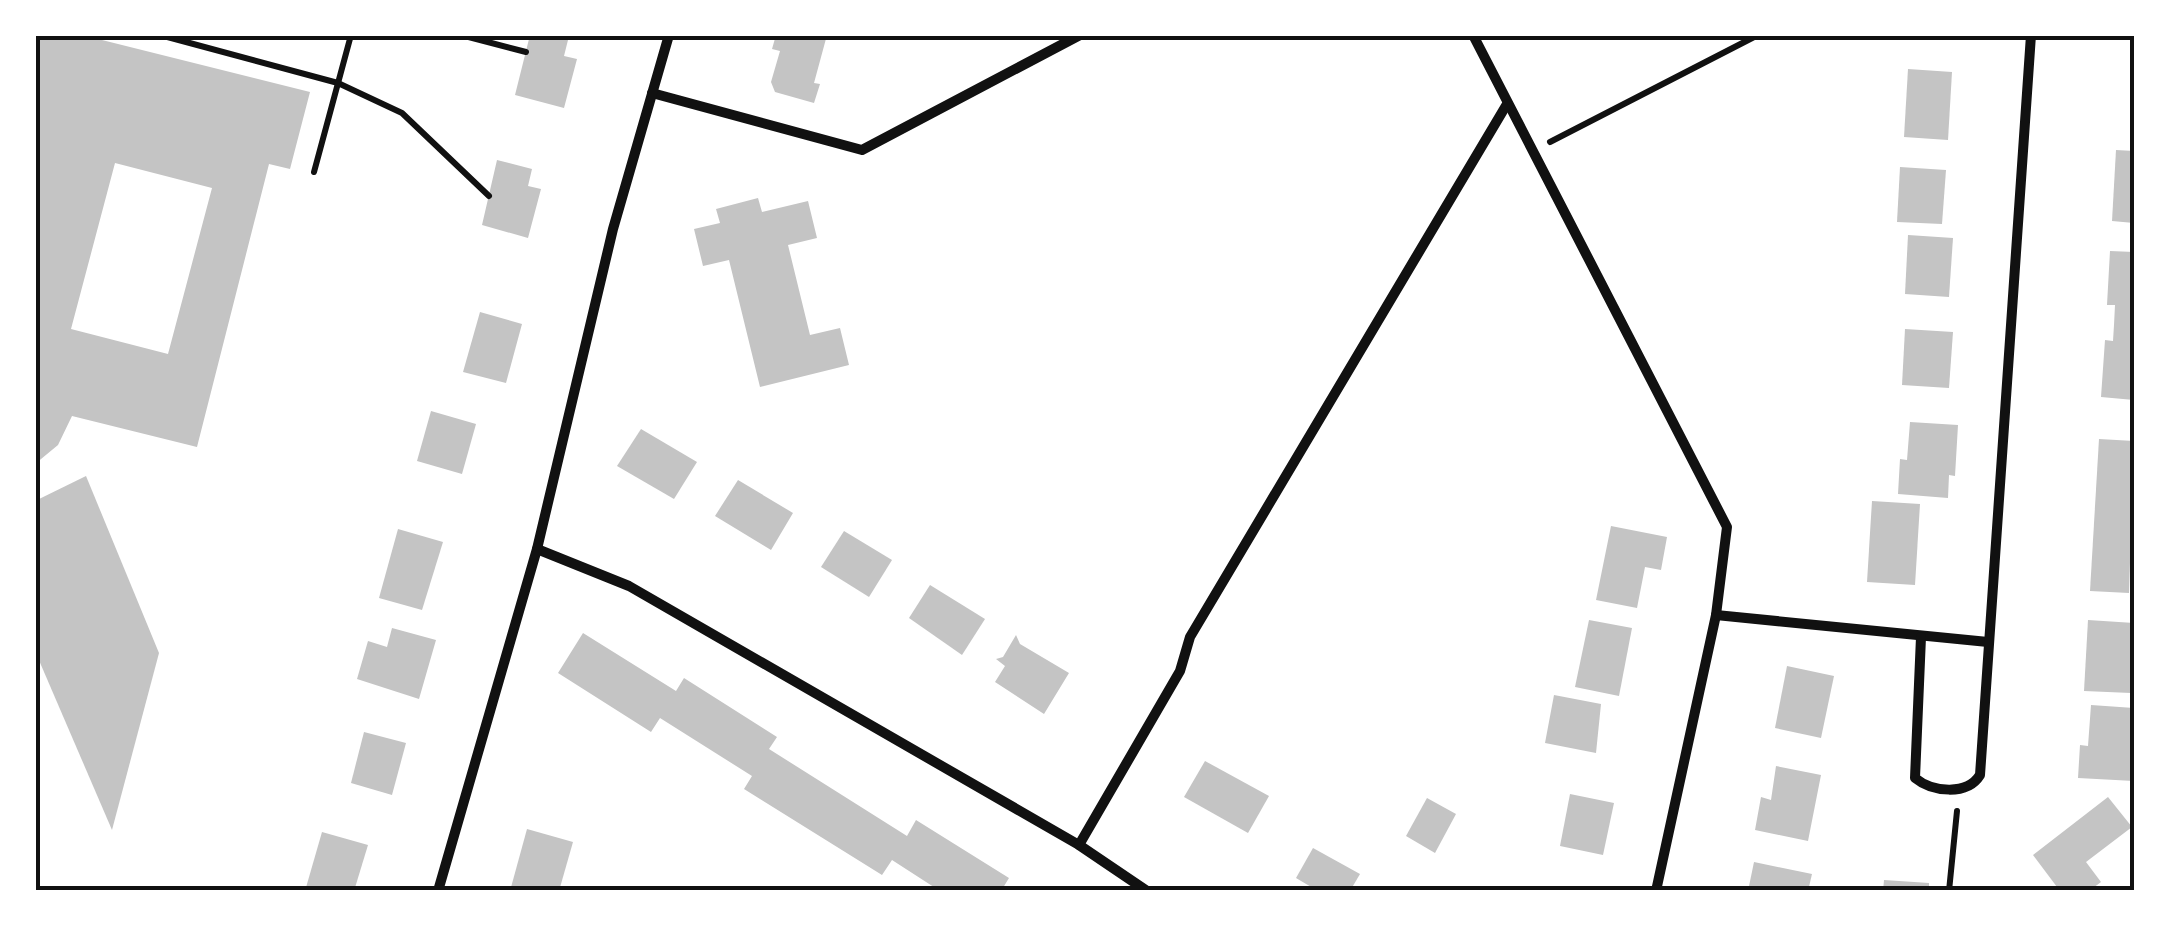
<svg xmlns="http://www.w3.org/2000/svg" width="2169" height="926" font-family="'Alegreya Sans',sans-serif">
<rect width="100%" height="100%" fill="#fff"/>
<g fill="#c4c4c4" fill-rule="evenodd">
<path d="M35,35h47l228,57 -20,77 -21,-5 -72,283 -125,-31 -14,29 -23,19zM115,163l97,25 -44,166 -97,-25z"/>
<polygon points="530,35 568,40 564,56 577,59 564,108 515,95"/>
<polygon points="776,35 827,35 814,83 820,84 814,103 775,92 771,82 780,51 772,49"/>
<polygon points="1908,69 1952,72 1948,140 1904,137"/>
<polygon points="2116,150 2134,151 2134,223 2112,221"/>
<polygon points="497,160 532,169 528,186 541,189 528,238 482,225"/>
<polygon points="1900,167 1946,170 1942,224 1897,222"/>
<polygon points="758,198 762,212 808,201 817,238 788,245 810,335 840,328 849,365 760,387 729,260 703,266 694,229 720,223 716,209"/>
<polygon points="1908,235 1953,238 1949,297 1905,294"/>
<polygon points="2110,251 2134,252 2134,400 2101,397 2105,340 2113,341 2114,325 2115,305 2107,305"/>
<polygon points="480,312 522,324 506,383 463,372"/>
<polygon points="1905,329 1953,332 1949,388 1902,385"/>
<polygon points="431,411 476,424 462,474 417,461"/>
<polygon points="1910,422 1958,425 1955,476 1949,475 1948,498 1898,494 1900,459 1907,460"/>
<polygon points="641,429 697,462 674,499 617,466"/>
<polygon points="2099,439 2134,441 2129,593 2090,591"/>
<polygon points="86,476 159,653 112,830 35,651 35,501"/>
<polygon points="738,480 793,513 771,550 715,516"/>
<polygon points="1872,501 1920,504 1915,585 1867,582"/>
<polygon points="1611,526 1667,537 1661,570 1645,567 1637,608 1596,600"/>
<polygon points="398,529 443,542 422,610 379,598"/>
<polygon points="844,531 892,560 869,597 821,567"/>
<polygon points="930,585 985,619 962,655 909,618"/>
<polygon points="1589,620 1632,628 1619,696 1575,687"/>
<polygon points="2088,620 2134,623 2131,693 2084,691"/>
<polygon points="392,628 436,640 419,699 357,679 368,641 387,647"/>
<polygon points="583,633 676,691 684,678 777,737 769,749 907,836 916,820 1009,878 1001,891 940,891 892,860 882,875 744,789 752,776 660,718 651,732 558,673"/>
<polygon points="1016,635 1020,644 1069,673 1044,714 995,682 1005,666 996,659 1003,657"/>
<polygon points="1787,666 1834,676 1821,738 1775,728"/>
<polygon points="1554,695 1601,704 1596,753 1545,743"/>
<polygon points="2091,705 2134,708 2134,781 2078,778 2080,745 2088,746"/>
<polygon points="364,732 406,743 392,795 351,783"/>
<polygon points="1205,761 1269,796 1248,833 1184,797"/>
<polygon points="1776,766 1821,775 1808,841 1755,830 1761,797 1771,800"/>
<polygon points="1570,794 1614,803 1603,855 1560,846"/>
<polygon points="2108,797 2132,827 2086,862 2101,882 2089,891 2060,891 2033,855"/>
<polygon points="1427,798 1456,814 1435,853 1406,836"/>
<polygon points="527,829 573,842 559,891 510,891"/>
<polygon points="322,832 368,845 354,891 305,891"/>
<polygon points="1313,848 1360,874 1350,891 1318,891 1296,878"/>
<polygon points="1754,862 1812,874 1808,891 1748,891"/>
<polygon points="1884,880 1929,883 1929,891 1883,891"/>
</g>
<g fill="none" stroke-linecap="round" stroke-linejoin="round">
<g stroke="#111" stroke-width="6">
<polyline points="160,35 338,83 402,113 489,196"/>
<polyline points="461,35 526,52"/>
<polyline points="1550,142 1758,35"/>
<polyline points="314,172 351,35"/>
<polyline points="1949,891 1957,811"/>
</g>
<g stroke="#111" stroke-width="10">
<polyline points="1473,35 1727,527 1716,615 1656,891"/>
<polyline points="652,93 862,150 1080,35"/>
<polyline points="537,549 629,586 1079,845 1147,891"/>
<polyline points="1716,615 1988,642"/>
<path d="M1921,637l-6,141c17,14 52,18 65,-3l51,-740"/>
<polyline points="1079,845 1180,671 1190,637 1507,104"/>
<polyline points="438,891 537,549 613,229 669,35"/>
</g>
</g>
<rect width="2169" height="926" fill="none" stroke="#ffffff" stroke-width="75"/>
<rect x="38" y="38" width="2094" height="850" fill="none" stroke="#111" stroke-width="4"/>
</svg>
